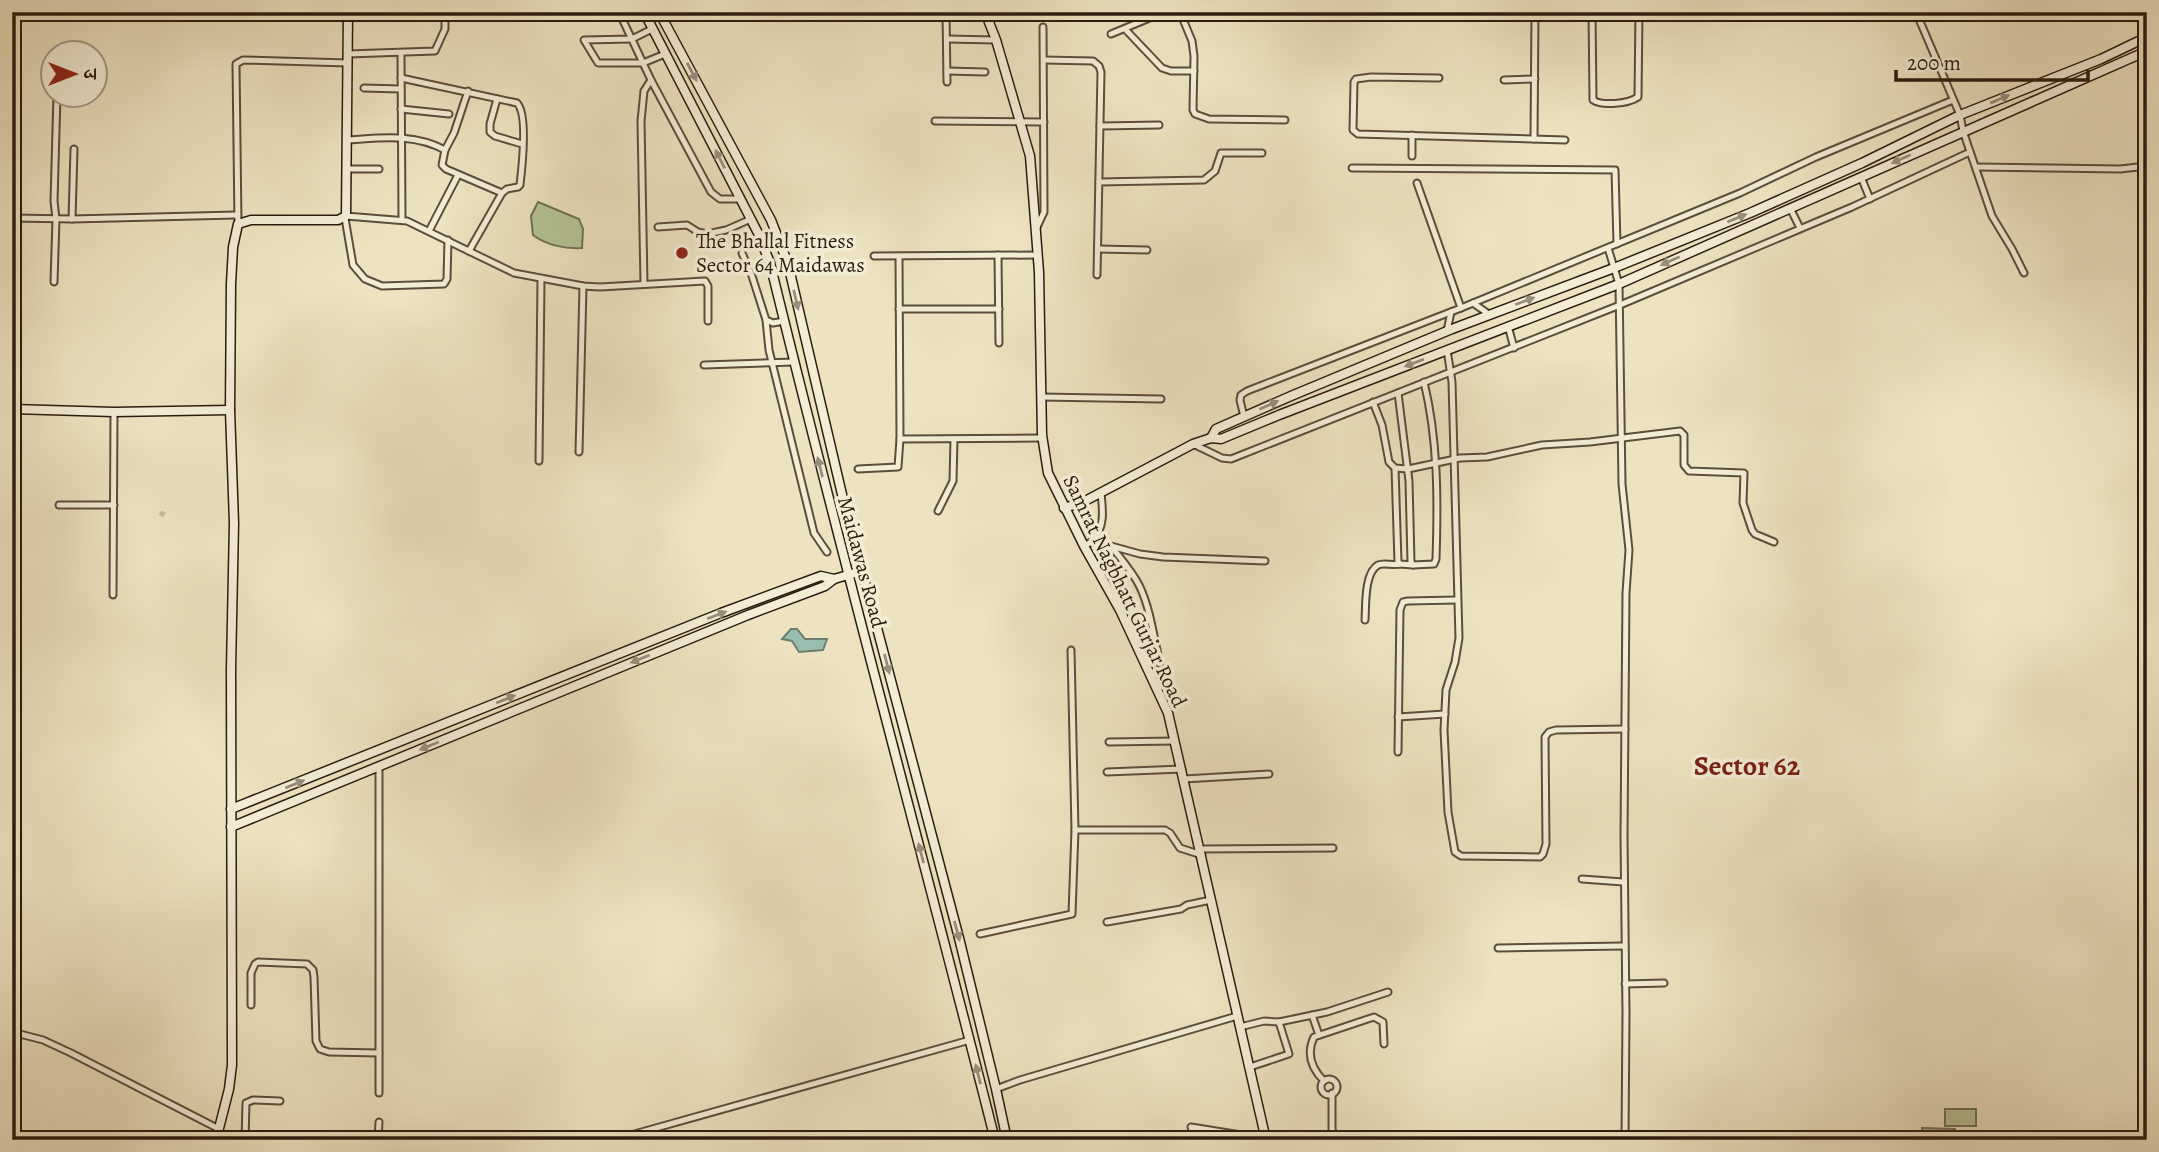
<svg xmlns="http://www.w3.org/2000/svg" width="2159" height="1152" font-family="Alegreya,'Noto Serif Devanagari',serif">
<rect width="100%" height="100%" fill="#ede3c0"/>
<filter id="stains"><feTurbulence type="fractalNoise" baseFrequency=".00286" numOctaves="4"/><feColorMatrix values="0 0 0 0 .2 0 0 0 0 .09 0 0 0 0 .02 0 0 0 .5 -.17"/></filter>
<radialGradient id="worn" r=".72"><stop offset=".6" stop-color="#630" stop-opacity="0"/><stop offset="1" stop-color="#630" stop-opacity=".3"/></radialGradient>
<g fill="#b6c494" stroke="#717052" stroke-width="2">
<path d="M538,202l41,17 4,10 -1,19c-17,1 -36,-3 -49,-13l-2,-19z"/>
<rect x="1945" y="1109" width="31" height="17"/>
<polygon points="1922,1128 1955,1129 1955,1140 1922,1140"/>
</g>
<polygon fill="#99beb0" stroke="#6d7d70" stroke-width="2" points="791,629 797,629 805,639 827,639 823,650 799,652 792,641 782,639"/>
<g fill="none" stroke-linecap="round" stroke-linejoin="round">
<polyline stroke="#c6bb9d" stroke-width="5" stroke-dasharray="5 2.5" stroke-linecap="butt" points="161,516 164,511"/>
<defs>
<g id="street">
<polyline points="619,12 651,80 711,192 720,199 741,199"/>
<polyline points="946,12 947,82"/>
<polyline points="1025,12 1037,15 1047,12"/>
<polyline points="1180,12 1192,41 1194,56 1193,110 1195,114 1209,119 1285,120"/>
<path d="M1592,12l1,88c9,6 35,4 45,-3l1,-85"/>
<polyline points="1916,12 1960,115 1963,131 1992,216 2012,249 2024,273"/>
<polyline points="652,29 632,39 584,40 598,63 643,63 665,54"/>
<polyline points="1125,29 1162,68 1171,71 1194,71"/>
<polyline points="1111,34 1164,12"/>
<polyline points="947,39 996,40"/>
<polyline points="401,53 402,220"/>
<polyline points="348,54 435,51 445,29 445,12"/>
<polyline points="1044,60 1093,61 1099,66 1101,72 1097,275"/>
<polyline points="947,71 985,72"/>
<path d="M401,78l116,25c11,11 5,65 3,82l-2,2 -11,2 -5,4 -33,58"/>
<polyline points="1439,78 1371,77 1356,79 1354,82 1353,130 1358,134 1565,140"/>
<polyline points="1504,80 1535,79"/>
<polyline points="364,88 401,89"/>
<polyline points="468,91 454,133 445,150 442,165 446,169 502,193"/>
<polyline points="497,99 490,124 490,132 495,136 522,144"/>
<polyline points="401,109 449,114"/>
<polyline points="935,121 1044,122"/>
<polyline points="1100,126 1159,125"/>
<polyline points="1534,139 1535,12"/>
<path d="M347,140c34,-2 67,-7 98,10"/>
<polyline points="1412,156 1412,135"/>
<polyline points="1977,167 2120,169 2147,166"/>
<polyline points="1352,168 1615,170 1617,244"/>
<polyline points="347,169 379,169"/>
<polyline points="1861,177 1870,199"/>
<polyline points="1099,182 1204,180 1215,171 1221,153 1262,153"/>
<polyline points="1417,183 1461,308"/>
<polyline points="1790,208 1800,228"/>
<polyline points="346,216 407,221 514,273 583,286 600,287 705,281 708,286 708,321"/>
<polyline points="12,218 72,219 236,215"/>
<polyline points="345,218 353,265 365,279 382,286 444,284 447,279 448,240"/>
<polyline points="72,219 74,149"/>
<polyline points="238,224 236,64 243,60 348,63"/>
<polyline points="658,227 687,225 698,232 707,234 726,230 751,219"/>
<polyline points="1037,227 1044,212 1043,27"/>
<polyline points="429,231 458,175"/>
<polyline points="1608,248 1619,284 1622,484 1629,550 1626,593 1624,836 1626,1014 1625,1140"/>
<polyline points="1098,249 1147,250"/>
<polyline points="742,253 752,276 766,320 773,323 784,321"/>
<polyline points="998,255 999,343"/>
<polyline points="874,256 1038,255"/>
<polyline points="899,256 900,439"/>
<polyline points="54,282 56,219 54,201 57,95"/>
<polyline points="644,284 641,121 644,91 651,80"/>
<polyline points="1473,303 1490,315"/>
<polyline points="899,309 999,309"/>
<polyline points="766,320 769,350 814,533 827,552"/>
<polyline points="1508,326 1514,348"/>
<polyline points="1447,331 1451,312"/>
<polyline points="1447,350 1452,382 1459,638 1455,662 1446,690 1444,730 1448,812 1455,852 1461,856 1540,857 1543,854 1546,844 1545,737 1549,732 1556,730 1625,729"/>
<polyline points="704,365 794,362"/>
<path d="M1398,393l11,88 2,81 2,3 21,-1 2,-5c2,-59 2,-119 -12,-177"/>
<polyline points="1041,397 1161,399"/>
<polyline points="1373,402 1382,425 1389,462 1395,468 1408,469 1460,458 1487,457 1542,445 1590,442 1680,431 1684,435 1684,465 1689,471 1744,473 1743,503 1752,530 1755,534 1774,542"/>
<polyline points="1244,417 1240,400 1241,395 1247,391 1461,308 1740,193 1816,157 1953,100"/>
<polyline points="1193,444 1222,458 1231,459 1620,305 1852,207 1970,152"/>
<polyline points="579,452 583,286"/>
<polyline points="539,461 541,279"/>
<polyline points="1395,468 1398,562 1400,564 1413,565"/>
<polyline points="858,469 898,467 900,439 1042,438"/>
<polyline points="59,505 114,505"/>
<polyline points="938,511 953,481 954,439"/>
<path d="M1093,541c12,-16 10,-29 8,-48"/>
<polyline points="1084,546 1093,541 1140,554 1163,557 1265,561"/>
<path d="M1111,546c10,13 22,26 29,41 11,24 14,52 20,77"/>
<polyline points="113,595 114,412"/>
<path d="M1365,620c1,-14 -1,-47 13,-55 6,-3 15,1 22,-1"/>
<polyline points="1071,650 1075,830 1165,830 1170,833 1180,848 1202,855"/>
<polyline points="1398,717 1445,714"/>
<polyline points="1109,742 1175,741"/>
<polyline points="1398,752 1400,610 1403,602 1408,601 1457,600"/>
<polyline points="379,766 379,1093"/>
<polyline points="1107,772 1182,769"/>
<polyline points="1184,779 1269,774"/>
<polyline points="1200,849 1333,848"/>
<polyline points="1582,879 1623,882"/>
<polyline points="1107,922 1181,909 1187,905 1211,900"/>
<polyline points="980,934 1072,914 1075,830"/>
<polyline points="1498,948 1624,946"/>
<polyline points="1625,984 1664,983"/>
<polyline points="251,1005 251,973 255,964 258,962 307,964 313,970 314,977 316,1041 320,1049 329,1052 379,1053"/>
<polyline points="1312,1015 1319,1035"/>
<polyline points="1240,1027 1264,1021 1279,1022"/>
<polyline points="12,1032 43,1040 71,1053 219,1129"/>
<polyline points="1250,1067 1289,1054 1279,1022 1327,1012 1388,992"/>
<circle cx="1329" cy="1087" r="8"/>
<path d="M1324,1081c-13,-13 -18,-27 -10,-44l60,-20 9,5 1,22"/>
<polyline points="996,1089 1020,1080 1237,1016"/>
<polyline points="1332,1093 1332,1129 1336,1140"/>
<polyline points="245,1140 246,1103 253,1100 280,1101"/>
<polyline points="378,1140 379,1122"/>
<polyline points="613,1140 970,1040"/>
<polyline points="1195,1140 1191,1127 1266,1139"/>
</g>
<g id="secondary">
<path d="M644,12l114,221 12,30c71,293 151,584 225,877"/>
<polyline points="659,12 771,220 788,264 844,503 959,938 996,1089 1007,1140"/>
<polyline points="985,12 996,40 1030,156 1039,272 1042,435 1048,473 1084,546 1120,610 1168,713 1266,1140"/>
<polyline points="12,409 114,412 230,410"/>
<polyline points="1211,438 1216,429 1291,396 1452,329 1614,268 1750,213 1862,163 1960,115 2101,59 2147,37"/>
<polyline points="1064,508 1083,502 1193,444 1211,438 1221,439 1279,415 1619,284 2147,51"/>
<polyline points="231,809 721,613 821,576 834,579"/>
<polyline points="231,827 748,615 825,586 834,579 862,571"/>
<polyline points="216,1140 229,1089 232,1065 231,669 234,523 230,410 231,284 233,247 238,224 251,220 338,220 346,216 348,12"/>
</g>
</defs>
<use href="#street" stroke="#5c4d3c" stroke-width="9"/>
<use href="#secondary" stroke="#2c1b10" stroke-width="11"/>
<use href="#street" stroke="#f3edd6" stroke-width="5"/>
<use href="#secondary" stroke="#f3edd6" stroke-width="8"/>
</g>
<defs><path id="oneway-solid" d="M-6-.8H1V-3.2L6.5 0L1 3.2V.8H-6Z" transform="scale(1.75)"/></defs>
<g fill="#998e7d">
<use href="#oneway-solid" transform="translate(692 72) rotate(62)"/>
<use href="#oneway-solid" transform="translate(2000 99) rotate(-23)"/>
<use href="#oneway-solid" transform="translate(720 159) rotate(-117)"/>
<use href="#oneway-solid" transform="translate(1901 159) rotate(156)"/>
<use href="#oneway-solid" transform="translate(1737 218) rotate(-22)"/>
<use href="#oneway-solid" transform="translate(1670 261) rotate(156)"/>
<use href="#oneway-solid" transform="translate(796 300) rotate(77)"/>
<use href="#oneway-solid" transform="translate(1525 301) rotate(-21)"/>
<use href="#oneway-solid" transform="translate(1414 363) rotate(159)"/>
<use href="#oneway-solid" transform="translate(1269 405) rotate(-24)"/>
<use href="#oneway-solid" transform="translate(820 467) rotate(-104)"/>
<use href="#oneway-solid" transform="translate(717 615) rotate(-21)"/>
<use href="#oneway-solid" transform="translate(640 659) rotate(158)"/>
<use href="#oneway-solid" transform="translate(887 664) rotate(76)"/>
<use href="#oneway-solid" transform="translate(506 699) rotate(-22)"/>
<use href="#oneway-solid" transform="translate(429 746) rotate(158)"/>
<use href="#oneway-solid" transform="translate(295 784) rotate(-22)"/>
<use href="#oneway-solid" transform="translate(921 853) rotate(-105)"/>
<use href="#oneway-solid" transform="translate(957 931) rotate(75)"/>
<use href="#oneway-solid" transform="translate(978 1074) rotate(-104)"/>
</g>
<circle fill="#8f2418" stroke="#f3edd6" stroke-width="2.5" cx="682" cy="253" r="7"/>
<g text-anchor="middle" dominant-baseline="central" stroke-width="7" stroke-linejoin="round" paint-order="stroke">
<g font-size="21" fill="#2c1b10" stroke="#f3edd6" text-anchor="start">
<text x="696" y="241">The Bhallal Fitness<tspan x="696" dy="24">Sector 64 Maidawas</tspan></text>
</g>
<g font-size="21" fill="#2c1b10" stroke="#f3edd6">
<text transform="translate(862 562) rotate(75)">Maidawas Road</text>
<text transform="translate(1125 591) rotate(64)">Samrat Nagbhatt Gurjar Road</text>
</g>
<g font-size="28" font-weight="bold" fill="#7a1f14" stroke="#f3edd6">
<text x="1747" y="766">Sector 62</text>
</g>
</g>
<rect width="2159" height="1152" fill="none" stroke="#ede3c0" stroke-width="42"/>
<rect x="14" y="14" width="2131" height="1124" fill="none" stroke="#2c1b10" stroke-width="3.5"/>
<rect x="21" y="21" width="2117" height="1110" fill="none" stroke="#2c1b10" stroke-width="2"/>
<g transform="translate(74 74) rotate(90)"><circle r="33" fill="#f3edd6" stroke="#a39987" stroke-width="2"/>
<path d="M0-5L12 26L0 18L-12 26Z" fill="#8f2418"/>
<text y="-10" font-size="19" font-weight="bold" text-anchor="middle" fill="#2c1b10">उ</text>
</g>
<path d="M1896 70v10h192v-10" fill="none" stroke="#2c1b10" stroke-width="3.5"/>
<text x="1907" y="70" font-size="21" fill="#2c1b10" stroke="#f3edd6" stroke-width="5" paint-order="stroke">200 m</text>
<rect width="100%" height="100%" filter="url(#stains)"/>
<rect width="100%" height="100%" fill="url(#worn)"/>
</svg>
